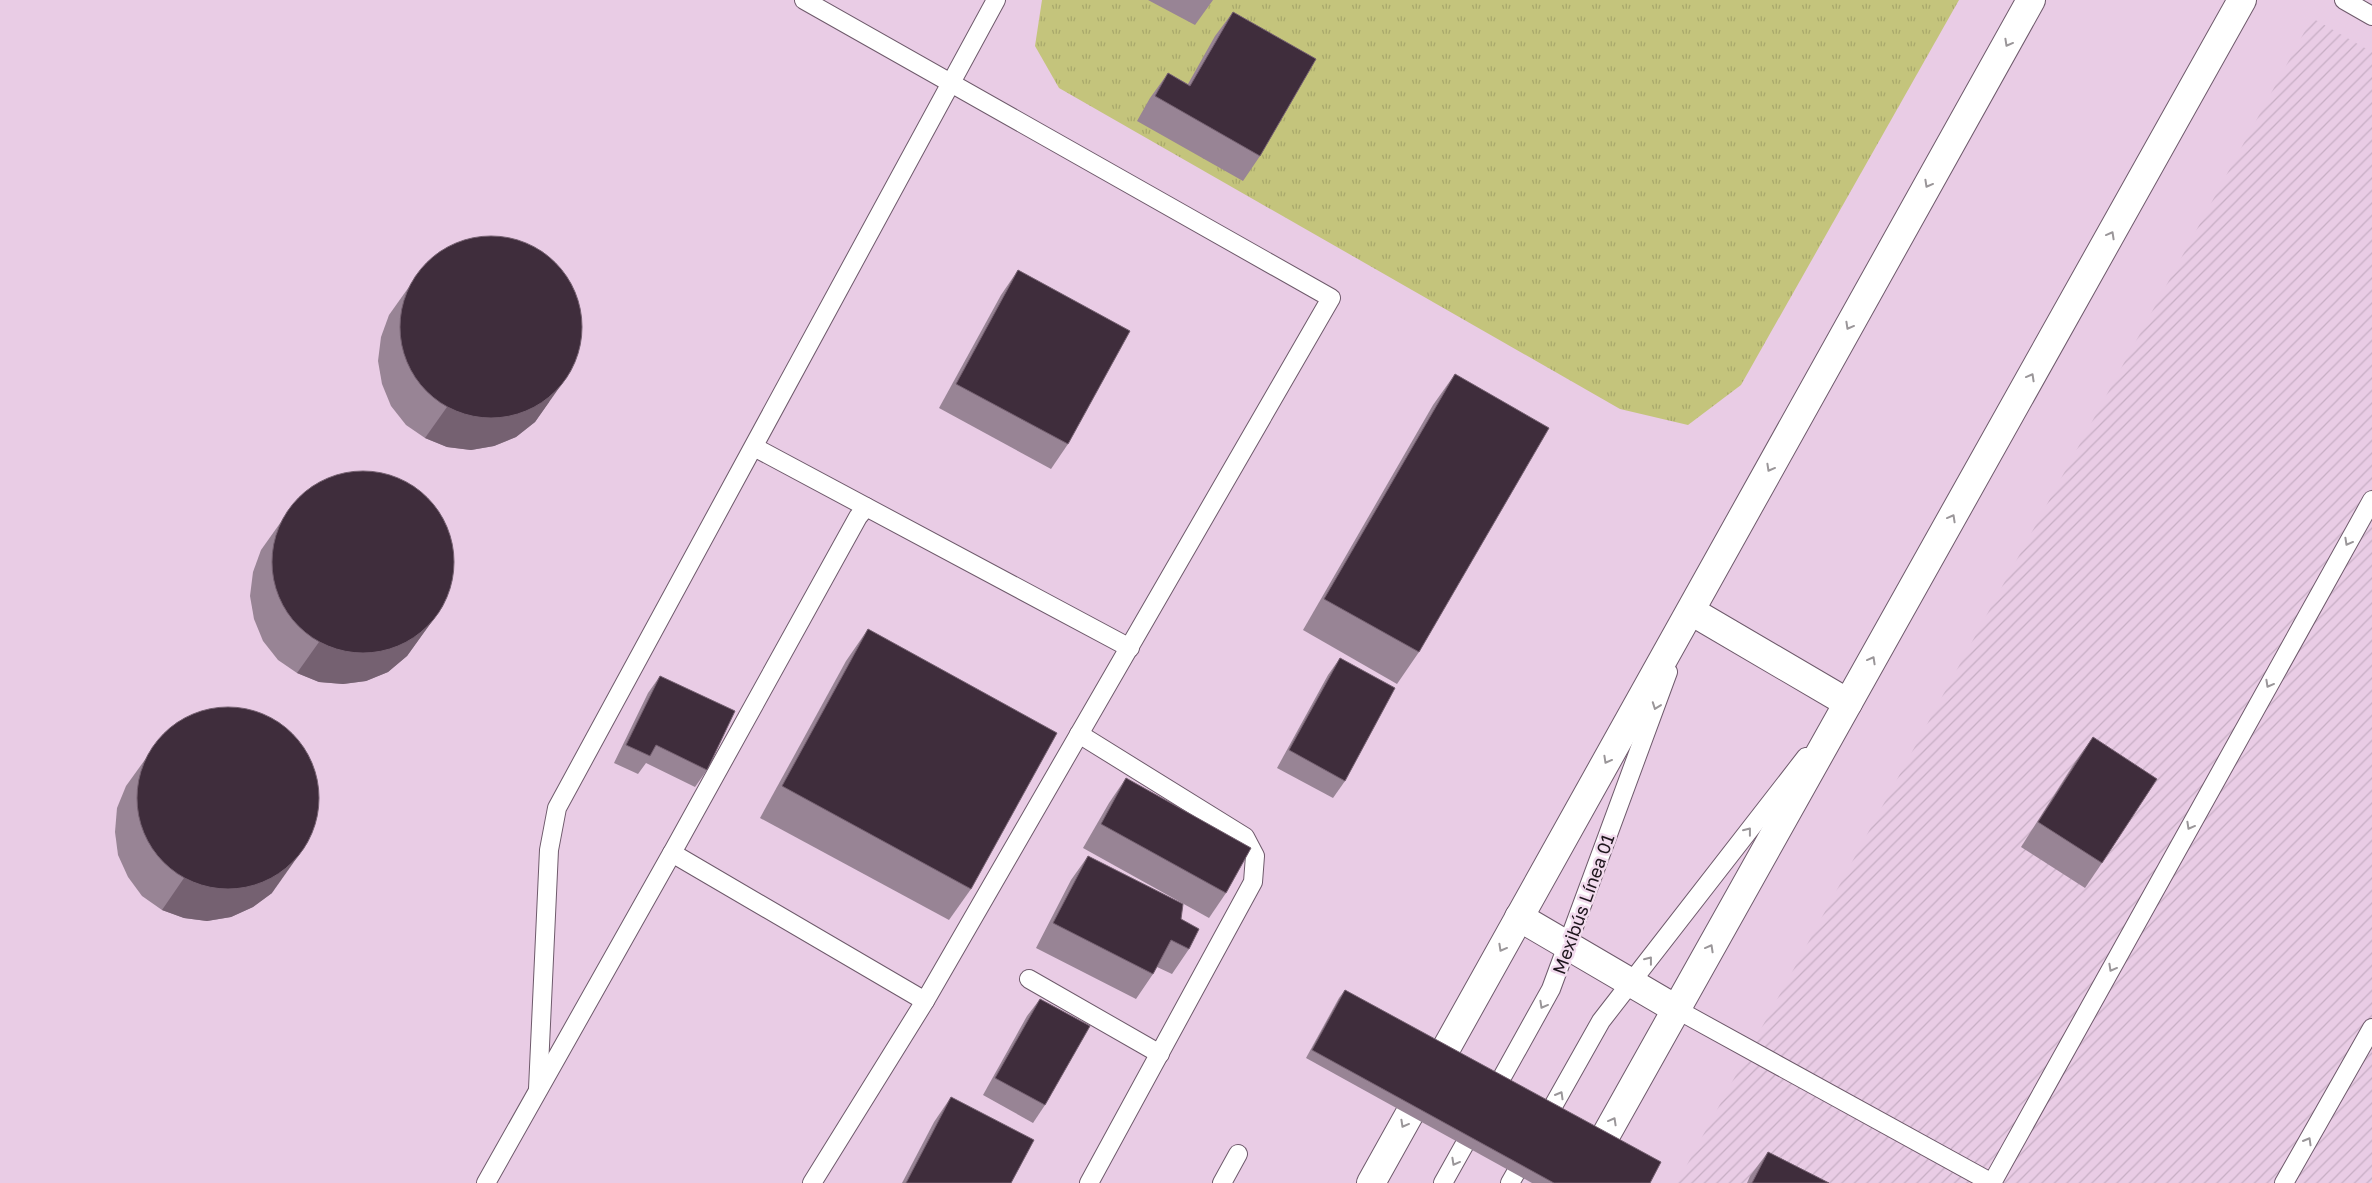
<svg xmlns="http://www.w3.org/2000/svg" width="2372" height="1183" font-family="'Golos Text',sans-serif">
<defs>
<pattern id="industrial-furrows" width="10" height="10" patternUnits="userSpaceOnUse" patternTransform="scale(1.25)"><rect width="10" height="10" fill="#e9cce5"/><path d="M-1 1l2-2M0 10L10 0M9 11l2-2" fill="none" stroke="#c7aec4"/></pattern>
<pattern id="grass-tufts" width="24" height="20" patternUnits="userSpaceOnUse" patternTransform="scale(1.25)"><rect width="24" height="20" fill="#c4c47c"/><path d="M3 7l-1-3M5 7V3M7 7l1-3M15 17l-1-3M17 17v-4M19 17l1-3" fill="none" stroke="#a8a86b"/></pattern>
</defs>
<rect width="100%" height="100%" fill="#f2dbee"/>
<rect fill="#e9cce5" x="0" y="0" width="2372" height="1183"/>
<polygon fill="url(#industrial-furrows)" points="2312,18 2372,52 2372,1183 1677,1183"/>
<polygon fill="url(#grass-tufts)" points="1042,0 1959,0 1741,385 1688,425 1620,409 1059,88 1035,46"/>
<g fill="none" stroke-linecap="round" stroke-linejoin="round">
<defs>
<g id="lane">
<polyline points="804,0 1331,298 925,1001 812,1183"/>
<polyline points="2344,0 2372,16"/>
<polyline points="754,447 1130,648"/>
<polyline points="1079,734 1245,837 1255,856 1253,882 1089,1183"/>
<polyline points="672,853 858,517 866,507"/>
<polyline points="1029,979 1160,1054"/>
<polyline points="1676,1009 1992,1183"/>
<polyline points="538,1089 549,850 557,808 996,0"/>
<polyline points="1491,1097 1551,989 1668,672"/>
<polyline points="1543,1124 1601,1021 1806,757"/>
<polyline points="486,1183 672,853 925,1001"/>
<polyline points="1222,1183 1238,1154"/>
<polyline points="1443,1183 1476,1124"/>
<polyline points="1510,1183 1527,1153"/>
<polyline points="1992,1183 2372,500"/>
<polyline points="2284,1183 2372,1028"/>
</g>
<g id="secondary">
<polyline points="1691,611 1848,703"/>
<polyline points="1519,917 1676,1009"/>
<polyline points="1371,1183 2031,0"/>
<polyline points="1579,1183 2242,0"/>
</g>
</defs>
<use href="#lane" stroke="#6e5a6b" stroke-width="20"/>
<use href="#secondary" stroke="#6e5a6b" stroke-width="30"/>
<use href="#lane" stroke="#fff" stroke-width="18"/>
<use href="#secondary" stroke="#fff" stroke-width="28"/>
</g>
<g fill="#988495">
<polygon points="1148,0 1213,0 1195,25"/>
<polygon points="1233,12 1260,156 1243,181 1137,121 1150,98 1168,73 1188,84 1215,36"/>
<polygon points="1018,270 1068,444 1051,469 939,408 1001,295"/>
<polygon points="411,284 549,402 535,422 516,437 494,446 471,450 447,447 425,438 406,425 391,406 382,384 378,361 381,337 389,315"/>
<polygon points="1455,374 1419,652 1397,684 1303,630 1433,405"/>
<polygon points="283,519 443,606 407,656 388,672 366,681 343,684 319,682 297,673 278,660 263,641 254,619 250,596 253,572 261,550"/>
<polygon points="868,629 971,889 949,920 760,818 846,661"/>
<polygon points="1340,658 1345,781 1333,798 1277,768 1328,675"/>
<polygon points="660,676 707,770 695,787 646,763 638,774 614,763 648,693"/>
<polygon points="162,736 272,893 253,907 231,917 207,921 184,918 162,910 142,896 128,877 118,855 115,832 117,808 126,786"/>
<polygon points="2093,737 2102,863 2085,888 2021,847 2075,762"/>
<polygon points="1126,778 1226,893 1209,918 1083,848 1109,803"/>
<polygon points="1088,856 1181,919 1189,949 1172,974 1157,967 1153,974 1136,999 1036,948 1071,880"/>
<polygon points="1345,990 1650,1183 1532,1183 1306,1058 1339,998"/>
<polygon points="1040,999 1045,1105 1033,1123 983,1095 1027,1016"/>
<polygon points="951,1097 1011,1183 902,1183 934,1122"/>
<polygon points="1768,1152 1829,1183 1747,1183 1750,1176"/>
</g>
<g fill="#756171">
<polygon points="571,371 535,422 516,437 494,446 471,450 447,447 425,438 447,407"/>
<polygon points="443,606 407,656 388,672 366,681 343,684 319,682 297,673 319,642"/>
<polygon points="308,842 272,893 253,907 231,917 207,921 184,918 162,910 184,878"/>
</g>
<g fill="#3f2d3c" stroke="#756171">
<polygon points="1233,12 1316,59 1260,156 1155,96 1168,73 1190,86"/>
<circle cx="491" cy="327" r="91"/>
<polygon points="1018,270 1130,331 1068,444 956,384"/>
<polygon points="1455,374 1549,428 1419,652 1324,599"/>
<circle cx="363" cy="562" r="91"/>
<polygon points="868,629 1057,733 971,889 782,786"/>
<polygon points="1340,658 1395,688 1345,781 1289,750"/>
<polygon points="660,676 735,711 707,770 656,745 650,756 626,745"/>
<circle cx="228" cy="798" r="91"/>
<polygon points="2093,737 2157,779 2102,863 2038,822"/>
<polygon points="1126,778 1251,848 1226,893 1101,824"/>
<polygon points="1088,856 1183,904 1181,919 1199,929 1189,949 1171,940 1153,974 1053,923"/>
<polygon points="1345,990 1661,1162 1650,1183 1554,1183 1312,1050"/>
<polygon points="1040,999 1090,1026 1045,1105 995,1078"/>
<polygon points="951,1097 1034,1140 1011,1183 906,1183"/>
<polygon points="1768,1152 1829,1183 1752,1183"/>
</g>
<defs><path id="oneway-chevron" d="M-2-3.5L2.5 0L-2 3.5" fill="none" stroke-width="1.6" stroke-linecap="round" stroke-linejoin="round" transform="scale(1.25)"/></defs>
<g stroke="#9a9699">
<use href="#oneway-chevron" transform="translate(2008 43) rotate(119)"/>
<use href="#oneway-chevron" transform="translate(1928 184) rotate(119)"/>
<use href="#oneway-chevron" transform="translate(2111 235) rotate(-61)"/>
<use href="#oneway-chevron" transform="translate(1849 326) rotate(119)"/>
<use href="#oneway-chevron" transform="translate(2031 377) rotate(-61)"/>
<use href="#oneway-chevron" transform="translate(1770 468) rotate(119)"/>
<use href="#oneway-chevron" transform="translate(1952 518) rotate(-61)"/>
<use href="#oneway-chevron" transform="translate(2348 542) rotate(119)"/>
<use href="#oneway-chevron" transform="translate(1872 660) rotate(-61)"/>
<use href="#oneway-chevron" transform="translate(2269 684) rotate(119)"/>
<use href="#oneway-chevron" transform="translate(1656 706) rotate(110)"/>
<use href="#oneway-chevron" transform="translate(1607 760) rotate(119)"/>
<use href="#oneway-chevron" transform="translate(2190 826) rotate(119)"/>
<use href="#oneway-chevron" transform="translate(1748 831) rotate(-52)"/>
<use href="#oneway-chevron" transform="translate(1502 948) rotate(119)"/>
<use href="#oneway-chevron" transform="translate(1710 948) rotate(-61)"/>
<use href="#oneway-chevron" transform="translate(1649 960) rotate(-52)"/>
<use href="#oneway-chevron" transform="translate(2112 968) rotate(119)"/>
<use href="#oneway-chevron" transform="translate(1543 1005) rotate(119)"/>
<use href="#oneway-chevron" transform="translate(1560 1095) rotate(-60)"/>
<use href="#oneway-chevron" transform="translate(1613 1121) rotate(-61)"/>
<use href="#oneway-chevron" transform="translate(1404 1124) rotate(119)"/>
<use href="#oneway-chevron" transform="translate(2308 1141) rotate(-60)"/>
<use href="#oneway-chevron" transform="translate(1455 1162) rotate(119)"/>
</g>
<g text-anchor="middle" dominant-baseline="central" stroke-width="5" stroke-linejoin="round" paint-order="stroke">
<g font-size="18" fill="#1e161d" stroke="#f2dbee">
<text transform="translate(1583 904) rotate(-70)">Mexibús Línea 01</text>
</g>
</g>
</svg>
